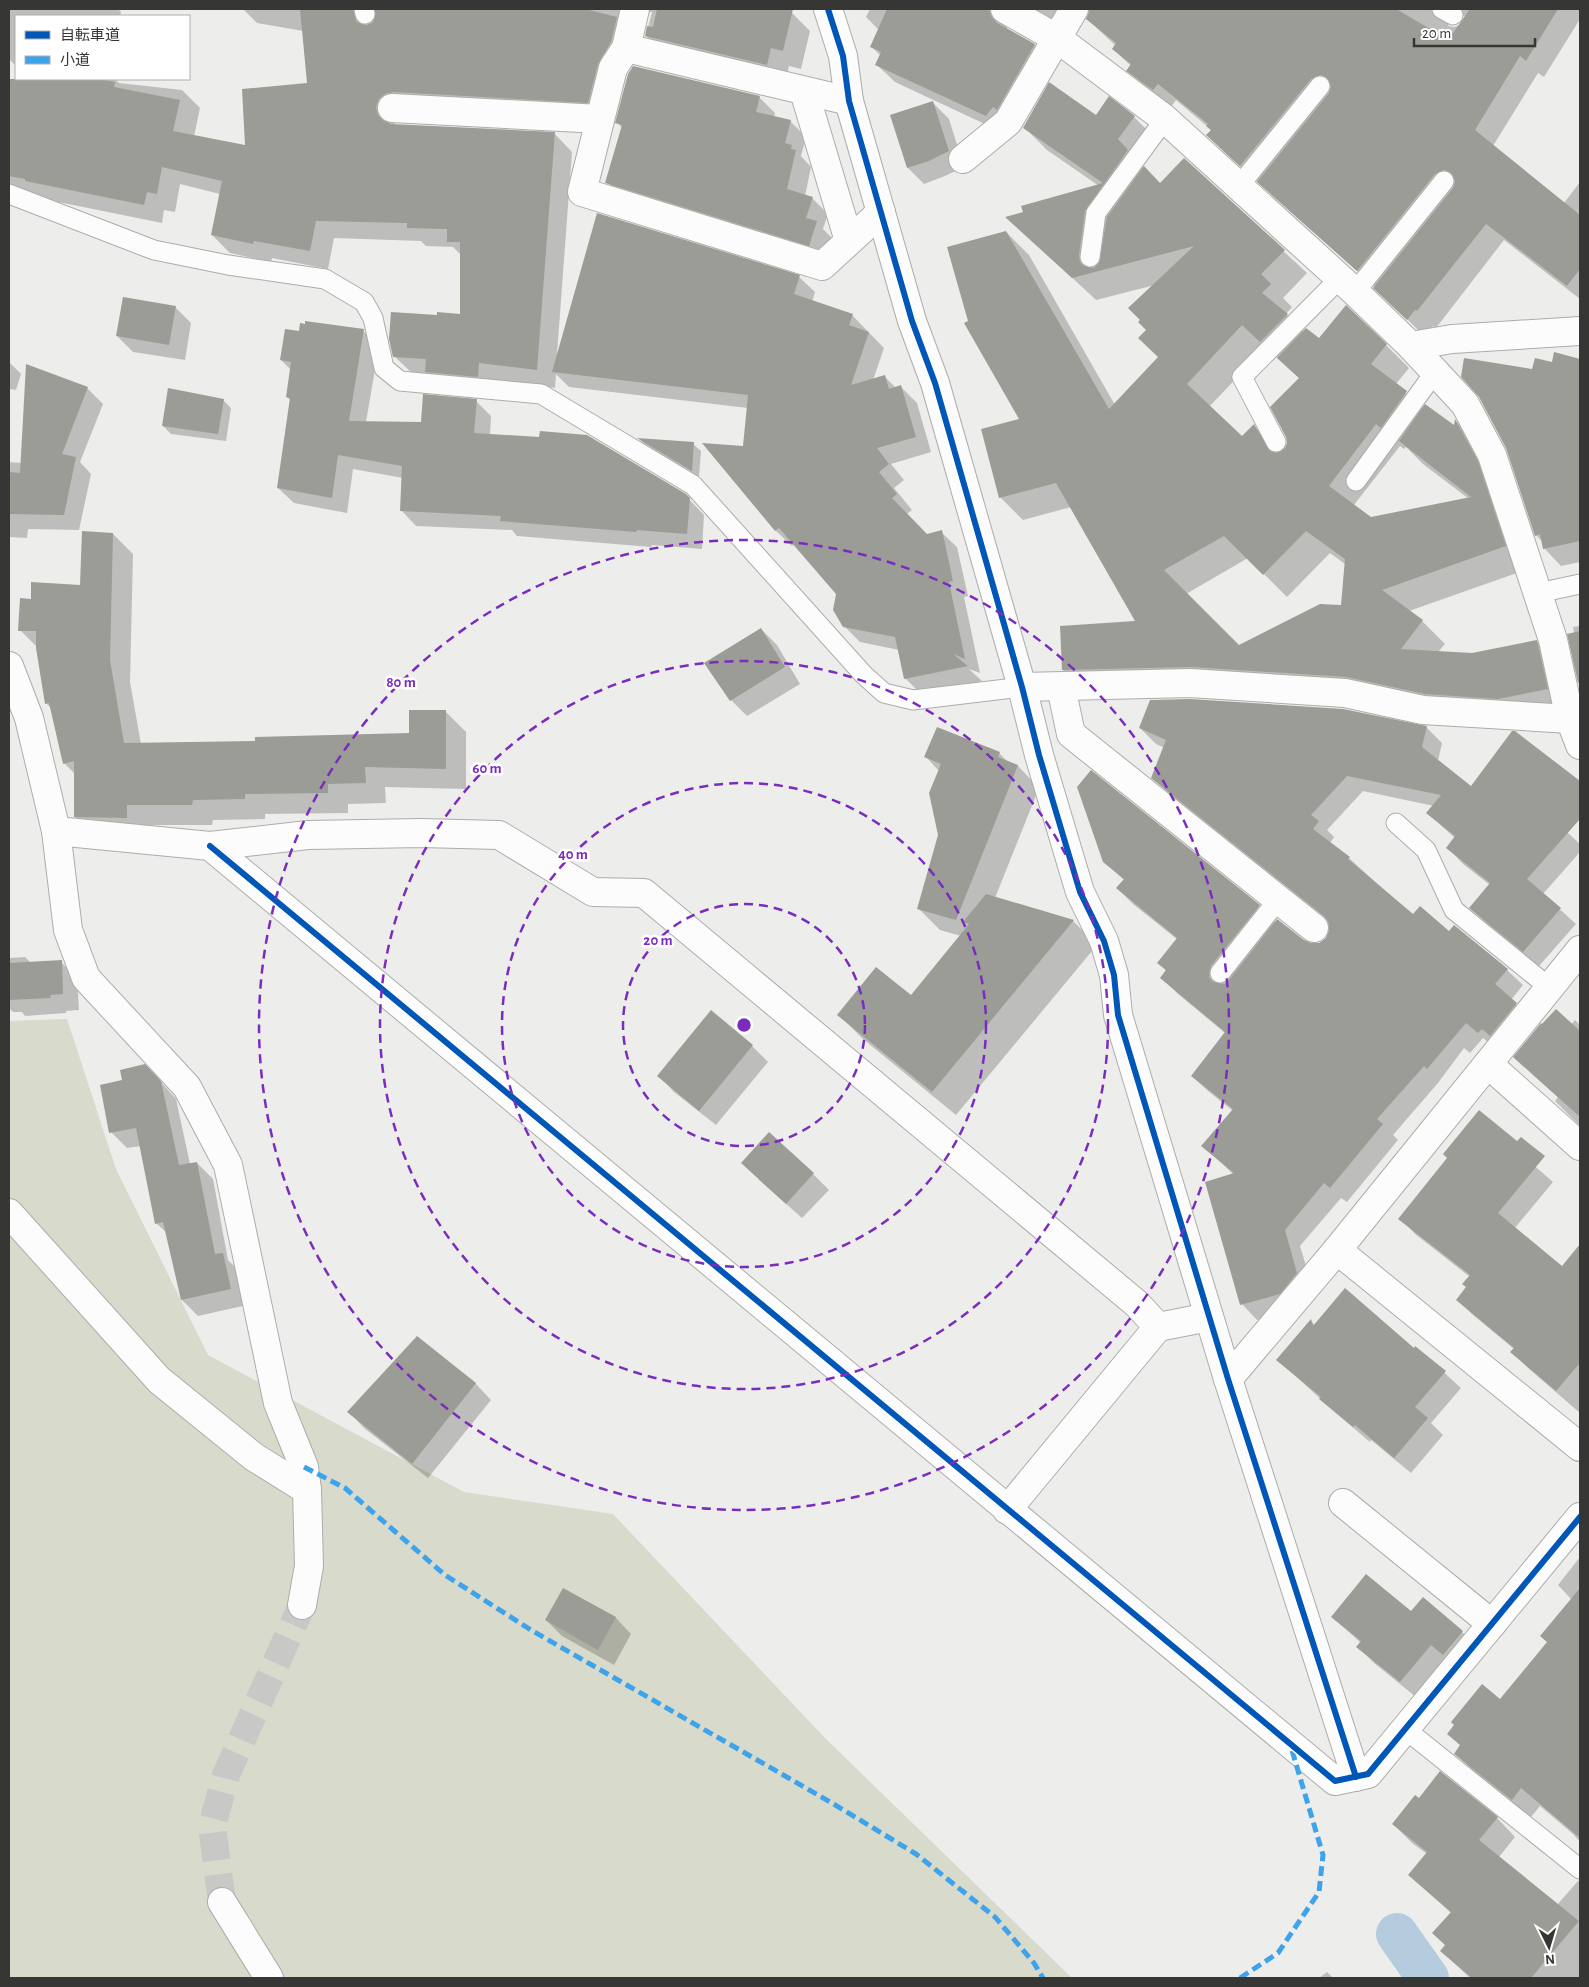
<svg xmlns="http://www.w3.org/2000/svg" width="1589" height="1987" font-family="'Alegreya Sans','Noto Sans JP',sans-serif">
<rect width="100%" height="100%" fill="#edeeec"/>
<polygon fill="#d8dbcb" points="67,1019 116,1169 208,1355 464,1492 613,1514 826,1739 1072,1978 9,1978 9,1021"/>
<g fill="#0003" fill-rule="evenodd">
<polygon points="9,9 118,9 121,12 120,16 16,16 16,66 9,59"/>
<polygon points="243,9 774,9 792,13 810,31 801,69 789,66 785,83 664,54 646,36 652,12 649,12 642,16 606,120 397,117 394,125 554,133 572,152 557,354 799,277 815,292 812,302 852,315 884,348 873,380 885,377 896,388 901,387 917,403 931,452 891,464 904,480 894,488 912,510 907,514 927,535 941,532 957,547 968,596 964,597 980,673 969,669 982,681 921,694 905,678 899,650 860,642 844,626 837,594 794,544 792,546 776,531 705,445 744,447 748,408 569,387 556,374 555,388 497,381 413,374 394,356 438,316 461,316 461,255 453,247 426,246 421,241 334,238 328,269 272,258 271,262 230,253 212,235 220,194 180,184 175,212 164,210 162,223 9,192 9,95 71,101 30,79 115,79 119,83 182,90 200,108 194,136 247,146 308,84 303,31 257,23"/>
<path d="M870,9h401l14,36 25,-8 -7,-28h277v10l-36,58 -6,-4 -45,73 71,57 16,-21v117l-76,-59 -68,88 -3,-2 -8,11 -50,-50 -150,-134 -17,-18 4,-4 -4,-4 -32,-27 -5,7 -25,-19 -18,-18 3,-4 -18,-17 3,-3 -29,-27 3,-8 -12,6 -10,17 -59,-15 -2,10 28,16 17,18 -48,70 -109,-51 -18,-17 4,-9 -10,-10 8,-16 -13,-13zM1454,16h11l-5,9 -6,2 -6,-1 1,-4z"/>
<polygon points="759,97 775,113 774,118 790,121 806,137 801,156 811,167 805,196 812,198 828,214 823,229 832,238 825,261 623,198 607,182 622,128 617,122"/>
<polygon points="933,103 949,119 964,167 945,176 924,184 908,168"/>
<path d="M1096,117h38l23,23 -17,23 20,21 24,-25 123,114 -24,25 9,9 -6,7 18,18 15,8 67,5 23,23 -13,16 28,25 31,18 1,-6 22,22 50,126 -119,42 13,10 23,23 -7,8 34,2 64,-13 23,23 11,47 -200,-11 -284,-7 -23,-23 74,-48 -66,-115 -48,13 -23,-23 21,-77 -51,-98 36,-90 23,23 86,150 44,-47 -17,-38 13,-35 -59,15 -89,-83 17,-4 75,-27 -52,-36 -23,-23zM1266,347l34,32 -14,70 -7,4 -25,-27 -12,12 -33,-31zM1400,446l4,3 2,-2 17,17 46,35 -98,19 -17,-13zM1330,553l15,11 -3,43 -103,40 -53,-53 62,-36 39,39z"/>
<polygon points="175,307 191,323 185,360 133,352 117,336"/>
<polygon points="363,331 379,346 366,422 422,423 476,401 491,416 490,435 685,495 704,515 702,549 652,545 651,547 517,536 512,530 416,526 401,510 403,478 353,469 347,513 294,503 278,488 290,400 287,397 291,370 281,360 300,332"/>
<polygon points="1555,353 1580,360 1580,562 1561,566 1544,548 1542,541 1536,535 1533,371 1553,363"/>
<polygon points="9,362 21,374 16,390 9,389"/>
<polygon points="87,388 103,404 80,462 91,474 79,530 28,529 27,538 9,537 9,462 21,463"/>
<polygon points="223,400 231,408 226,441 171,434 163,426"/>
<polygon points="640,440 693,444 701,451 699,477 646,446"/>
<polygon points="113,534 133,554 130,682 141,744 256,742 410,734 446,712 466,732 466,789 385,787 386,803 348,804 348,813 265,814 265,819 213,820 212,825 147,825 147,838 96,837 75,817 75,774 64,763 51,708 46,703 37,647 20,630 32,600 82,586"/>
<polygon points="1580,626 1580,687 1569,635 1574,633 1573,627"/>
<polygon points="761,629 777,645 800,684 747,716 731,700"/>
<polygon points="1426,727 1442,743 1438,761 1472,788 1569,774 1580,785 1580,795 1558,824 1580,844 1580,852 1543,894 1576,924 1539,966 1486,923 1471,907 1490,885 1463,864 1448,848 1455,838 1427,813 1434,806 1363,791 1327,830 1334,837 1330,843 1349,858 1413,916 1449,933 1507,970 1523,985 1511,1000 1532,1020 1495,1048 1483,1038 1470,1053 1464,1048 1438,1083 1393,1135 1398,1140 1347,1202 1341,1198 1300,1246 1313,1289 1295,1309 1257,1320 1242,1304 1234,1175 1203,1146 1233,1111 1208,1091 1192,1076 1225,1033 1178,994 1162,978 1167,972 1159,963 1178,940 1133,904 1117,888 1124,880 1104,862 1259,906 1276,923 1304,941 1312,945 1321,944 1327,939 1331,931 1330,922 1169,794 1153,778 1165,748 1156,744 1140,728"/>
<polygon points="999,753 1009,763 1018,766 1039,788 995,898 1073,921 1097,945 956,1115 863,1039 839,1015 911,997 961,936 940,930 918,908 939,835 939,771 926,757"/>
<polygon points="25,957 31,963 61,962 77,978 79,1010 66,1011 66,1013 25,1016 22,1012 13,1012 9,1008 9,958"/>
<polygon points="711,1012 752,1046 768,1062 716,1125 674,1092 659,1076"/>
<polygon points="1575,1020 1580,1025 1580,1126 1555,1101 1558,1097 1531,1073"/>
<polygon points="161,1082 176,1099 190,1164 197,1163 213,1179 228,1260 238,1270 247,1305 198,1316 182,1300 168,1234 156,1223 141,1146 127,1148 111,1132"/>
<polygon points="1476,1115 1553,1182 1514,1229 1562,1268 1580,1246 1580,1413 1528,1368 1512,1352 1514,1349 1473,1315 1457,1299 1467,1287 1470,1277 1415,1234 1400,1218 1449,1158"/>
<polygon points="813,1174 829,1190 802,1218 758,1179"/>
<polygon points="1311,1321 1315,1325 1414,1349 1416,1347 1461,1388 1431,1423 1443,1435 1411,1473 1371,1440 1370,1442 1337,1414 1278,1360"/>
<polygon points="418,1338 476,1384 491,1400 428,1478 364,1428 349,1412"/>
<polygon points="1580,1557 1580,1842 1573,1834 1540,1806 1531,1817 1474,1772 1455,1753 1461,1746 1449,1734 1500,1700 1548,1643 1572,1600 1558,1585"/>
<polygon points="563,1590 616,1618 631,1634 614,1665 562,1636 546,1620"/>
<polygon points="1411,1613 1462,1632 1478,1648 1416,1697 1374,1663 1358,1647 1361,1643 1332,1617"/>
<polygon points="1419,1800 1497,1818 1515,1837 1499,1857 1557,1905 1578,1881 1580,1881 1580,1978 1470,1978 1441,1951 1446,1946 1451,1913 1409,1875 1427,1854 1412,1843 1393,1824"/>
<polygon points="1327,1972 1333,1978 1319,1978"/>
</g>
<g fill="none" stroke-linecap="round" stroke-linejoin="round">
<polyline stroke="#b5ccde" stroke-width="42" points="1397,1934 1428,1978"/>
</g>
<g fill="#9a9c95" fill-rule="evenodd">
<polygon points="300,9 353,9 356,21 361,24 367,25 372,23 375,18 375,9 585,9 617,17 611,42 598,64 588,103 393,92 385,94 379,99 376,107 378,115 384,121 391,124 555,132 537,370 479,363 478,377 425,372 426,359 393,357 389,339 391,312 437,315 437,312 460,314 460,242 447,242 447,229 407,228 407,223 316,221 310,251 254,241 253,244 211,235 222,181 162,167 157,194 147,192 144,205 25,181 25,179 9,176 9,79 104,79 104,80 115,82 114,87 180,100 173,131 245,145 242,89 307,83"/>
<polygon points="657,9 793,9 783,51 771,48 767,65 645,36 647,26 653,27"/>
<polygon points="887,9 989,9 991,16 997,23 1035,44 997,110 993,107 986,116 875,65 881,52 870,47"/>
<polygon points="1090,9 1396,9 1444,37 1448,30 1453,33 1470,9 1558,9 1526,61 1520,56 1475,130 1580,215 1580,269 1567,286 1486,224 1417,311 1415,310 1407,320 1373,288 1453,188 1455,182 1451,173 1445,170 1435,174 1357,271 1257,182 1329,93 1331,87 1327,78 1321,75 1311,79 1240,166 1206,135 1211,130 1206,126 1208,124 1158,84 1153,90 1126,71 1131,64 1112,49 1116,43 1086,19"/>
<polygon points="633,66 760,96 756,112 791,120 785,143 792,145 791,149 796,150 787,189 813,197 806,218 817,221 809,246 605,183 622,125 615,123 628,74"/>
<path d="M1049,82l47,33 13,-19 26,20 -17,23 10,11 -43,61 -6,44 1,7 4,4 10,2 5,-5 8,-46 37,-51 16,17 24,-25 101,92 -24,24 10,10 -9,9 26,21 -28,28 -18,-17 -55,59 55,52 12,-12 16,27 6,2 9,-5 2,-5 -1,-6 -16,-30 29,-29 -22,-20 29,-30 13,10 27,-33 41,39 -16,20 36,27 -26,37 -5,-4 -47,62 42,31 100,-20 -72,-56 26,-37 29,21 1,-6 23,42 28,85 -124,44 41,30 -22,29 71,4 65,-13 11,49 -50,10 -73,-5 -79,-17 -155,-10 -129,3 -2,-44 75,-5 -79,-138 -57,15 -18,-69 38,-10 -55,-96 4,-2 -21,-74 59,-16 103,178 49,-52 -20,-19 8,-8 -8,-8 2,-2 -12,-12 66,-62 -122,32 -67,-61 18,-5 -2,-6 82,-23 -80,-55zM1306,531l39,28 -4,46 -21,-1 -81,41 -75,-75 60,-34 39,39z"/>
<polygon points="933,101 949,151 929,161 907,168 890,115"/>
<polygon points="597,213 800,275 794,294 853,314 849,325 869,332 851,385 885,375 889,389 901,385 916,437 877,448 889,464 879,472 897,494 892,498 927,534 942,530 953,581 949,582 965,659 953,654 968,666 904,679 895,637 843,627 833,610 836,594 779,528 775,531 702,443 743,446 748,395 552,372"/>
<polygon points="123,297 176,306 169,345 116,336"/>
<polygon points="305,321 364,329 349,421 421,422 423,394 477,399 474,433 539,437 540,431 587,435 686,494 690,498 687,534 637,530 636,532 500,521 501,516 400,511 402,466 338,455 332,498 277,488 290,398 286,397 291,362 280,360 285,329 299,331 300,323 305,324"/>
<polygon points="1554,352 1580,359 1580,541 1543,549 1540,534 1535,536 1506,448 1479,397 1461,377 1464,358 1532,369 1535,358 1552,362"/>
<polygon points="26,364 88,387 62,454 76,457 64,515 9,514 9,472 20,473"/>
<polygon points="168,388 224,399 218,434 162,426"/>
<polygon points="637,438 694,442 692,471"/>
<polygon points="82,531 113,533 110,660 124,743 255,741 255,737 409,733 409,710 446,710 446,769 365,767 366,783 328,784 328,793 245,794 245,799 193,800 192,805 127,805 127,818 74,817 74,761 63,764 49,703 45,704 36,648 36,631 18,631 20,598 31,599 31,582 80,585"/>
<polygon points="761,628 785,667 730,701 704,663"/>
<polygon points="1580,631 1580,682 1578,683 1567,634"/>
<polygon points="1190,699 1343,709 1427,726 1422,747 1471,786 1512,731 1515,731 1580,781 1580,819 1527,879 1561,908 1523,952 1469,908 1490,883 1446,848 1455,836 1426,813 1441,795 1347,776 1311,815 1319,821 1313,829 1350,857 1348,859 1413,914 1420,906 1449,931 1454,925 1508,969 1495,984 1517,1003 1490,1036 1482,1029 1478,1033 1466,1023 1427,1069 1424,1066 1377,1119 1383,1124 1330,1188 1324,1183 1285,1230 1297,1273 1280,1294 1240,1305 1205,1182 1234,1173 1201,1146 1233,1109 1191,1076 1225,1032 1160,978 1166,970 1157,963 1177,938 1116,888 1124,879 1103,862 1077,787 1091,770 1260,905 1211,966 1209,977 1213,982 1224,984 1229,980 1277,919 1304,940 1311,943 1319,943 1326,938 1329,930 1328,922 1324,916 1151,778 1166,740 1139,728 1150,700"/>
<polygon points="937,727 1000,752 998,757 1018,765 956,920 917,909 938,835 929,793 941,764 924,757"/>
<polygon points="986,894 1074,920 932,1092 837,1015 876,967 911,995 969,924 963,922"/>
<polygon points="62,960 63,994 50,995 51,998 9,1000 9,963"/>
<polygon points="1556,1009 1580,1031 1580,1117 1513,1057 1541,1023 1542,1024"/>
<polygon points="711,1010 753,1045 699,1111 657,1076"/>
<polygon points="145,1064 161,1081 179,1165 197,1162 215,1254 223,1253 231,1289 181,1300 163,1222 155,1224 136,1128 109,1133 100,1085 122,1080 120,1070"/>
<polygon points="1479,1110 1517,1141 1521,1137 1545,1156 1498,1213 1562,1266 1580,1244 1580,1363 1556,1391 1510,1352 1514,1348 1456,1300 1466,1287 1462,1284 1470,1275 1398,1219 1447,1158 1443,1154"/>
<polygon points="769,1132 814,1173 786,1204 741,1163"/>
<polygon points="1345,1288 1414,1348 1415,1346 1446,1371 1415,1407 1428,1418 1394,1458 1355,1425 1353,1427 1319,1399 1321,1397 1276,1360 1311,1319 1313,1326"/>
<polygon points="417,1336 476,1383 412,1464 347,1412"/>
<polygon points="1366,1574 1411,1611 1423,1597 1463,1631 1443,1655 1431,1645 1400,1682 1356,1647 1361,1641 1331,1617"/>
<polygon points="563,1588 616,1617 598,1650 545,1620"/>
<polygon points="1580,1588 1580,1838 1521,1788 1512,1800 1454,1754 1460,1745 1447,1734 1454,1725 1451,1722 1482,1684 1500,1699 1547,1642 1540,1636"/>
<polygon points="1440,1771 1498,1817 1479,1840 1579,1921 1531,1978 1472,1978 1440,1951 1445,1945 1432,1933 1451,1912 1408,1875 1427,1852 1392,1824 1415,1795 1419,1798"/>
</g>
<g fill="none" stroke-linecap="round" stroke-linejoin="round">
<polyline stroke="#c8c9c7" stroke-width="28" stroke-dasharray="28 14" stroke-linecap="butt" points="222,1902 212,1826 226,1775 302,1605"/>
<defs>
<g id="lane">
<polyline points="364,9 365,14"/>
<polyline points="1442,9 1453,15"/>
<polyline points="1239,186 1320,86"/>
<polyline points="9,194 154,250 228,265 325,279 364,302 373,318 384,368 400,381 541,394 693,485 864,675 884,693 913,700 1022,687"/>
<polyline points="1090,257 1096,213 1165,119"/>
<polyline points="1355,292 1444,181"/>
<polyline points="1276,442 1242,377 1340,278"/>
<polyline points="1356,481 1435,372"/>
<polyline points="1538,593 1580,584"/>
<polyline points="1396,823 1426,850 1454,910 1550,988"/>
<polyline points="1220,973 1278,900"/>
<polyline points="1405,1729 1580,1869"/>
</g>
<g id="street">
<polyline points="635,9 626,48 613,68 582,192 822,266 881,212"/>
<polyline points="828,9 843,56 849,101 912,321 935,383 1022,687 1039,755 1080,892 1104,941 1114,975 1118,1015 1228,1379 1356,1777"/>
<polyline points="1005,9 1058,39 1165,119 1355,292 1411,346 1465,404 1492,455 1553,640 1570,719 1423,710 1345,693 1190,683 1022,687"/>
<polyline points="626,48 849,101"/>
<polyline points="804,91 849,241"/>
<polyline points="392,108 600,119"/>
<polyline points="963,159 1008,122 1074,9"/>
<polyline points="1411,346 1452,339 1580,331"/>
<polyline points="9,666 29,718 56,831 68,930 86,978 187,1087 228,1165 278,1403 304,1467 307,1490"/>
<polyline points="1061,687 1071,734 1314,928"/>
<polyline points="1570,719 1580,745"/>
<polyline points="56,831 210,846 308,835 421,833 499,835 593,892 644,893 1137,1304 1158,1327 1007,1510"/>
<polyline points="210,846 1335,1781 1368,1774 1580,1517"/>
<polyline points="1488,1064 1580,1146"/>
<polyline points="9,1213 159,1380 254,1457 307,1490 309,1566 302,1605"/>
<polyline points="1337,1250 1580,1447"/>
<polyline points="1158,1327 1209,1317"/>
<polyline points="1228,1379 1337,1250 1580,950"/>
<polyline points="1343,1503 1492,1624"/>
<polyline points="222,1902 269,1978"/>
</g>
</defs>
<use href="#lane" stroke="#acadab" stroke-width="21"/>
<use href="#street" stroke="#acadab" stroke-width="30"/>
<use href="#lane" stroke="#fcfcfc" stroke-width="19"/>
<use href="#street" stroke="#fcfcfc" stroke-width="28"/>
<g stroke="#3fa3eb" stroke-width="5" stroke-dasharray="10 5" stroke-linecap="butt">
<polyline points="304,1467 345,1488 445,1575 531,1630 832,1803 916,1854 995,1917 1034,1963 1043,1978"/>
<polyline points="1240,1978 1278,1953 1319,1892 1323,1855 1291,1747"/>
</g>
<defs>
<g id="cycleway">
<polyline points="828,9 843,56 849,101 912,321 935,383 1022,687 1039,755 1080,892 1104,941 1114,975 1118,1015 1228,1379 1356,1777"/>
<polyline points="210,846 1335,1781 1368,1774 1580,1517"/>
</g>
</defs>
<use href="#cycleway" stroke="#fff" stroke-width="9"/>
<use href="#cycleway" stroke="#0057b8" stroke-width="6"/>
</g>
<g fill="none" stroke="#7b2cbf" stroke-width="2.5" stroke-dasharray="9 6">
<circle cx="744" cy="1025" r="121"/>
<circle cx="744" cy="1025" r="242"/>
<circle cx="744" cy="1025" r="364"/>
<circle cx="744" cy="1025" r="485"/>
</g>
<circle cx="744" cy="1025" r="8" fill="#7b2cbf" stroke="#fff" stroke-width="2.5"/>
<g font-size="15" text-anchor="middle" font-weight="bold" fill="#7b2cbf" stroke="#fff" stroke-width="5" stroke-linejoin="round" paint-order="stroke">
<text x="401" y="687">80 m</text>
<text x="487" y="773">60 m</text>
<text x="573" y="859">40 m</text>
<text x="658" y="945">20 m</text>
</g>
<rect width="1589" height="1987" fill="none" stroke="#363735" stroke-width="20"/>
<rect x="15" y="15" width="175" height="65" fill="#ffffff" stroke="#afafae"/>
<rect x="25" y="31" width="25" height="8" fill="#0057b8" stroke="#afafae"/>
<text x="60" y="40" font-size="15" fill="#363735">自転車道</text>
<rect x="25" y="56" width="25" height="8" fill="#3fa3eb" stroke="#afafae"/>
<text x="60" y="65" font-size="15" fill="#363735">小道</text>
<g transform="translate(1549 1947) rotate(175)" stroke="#ffffff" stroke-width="4" paint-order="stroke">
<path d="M0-4L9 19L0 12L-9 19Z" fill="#363735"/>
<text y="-8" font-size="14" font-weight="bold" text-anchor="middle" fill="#363735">N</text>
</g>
<path d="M1414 38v8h121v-8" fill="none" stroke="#363735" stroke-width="2.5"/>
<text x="1422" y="38" font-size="15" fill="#363735" stroke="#ffffff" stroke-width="4" paint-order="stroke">20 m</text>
</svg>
